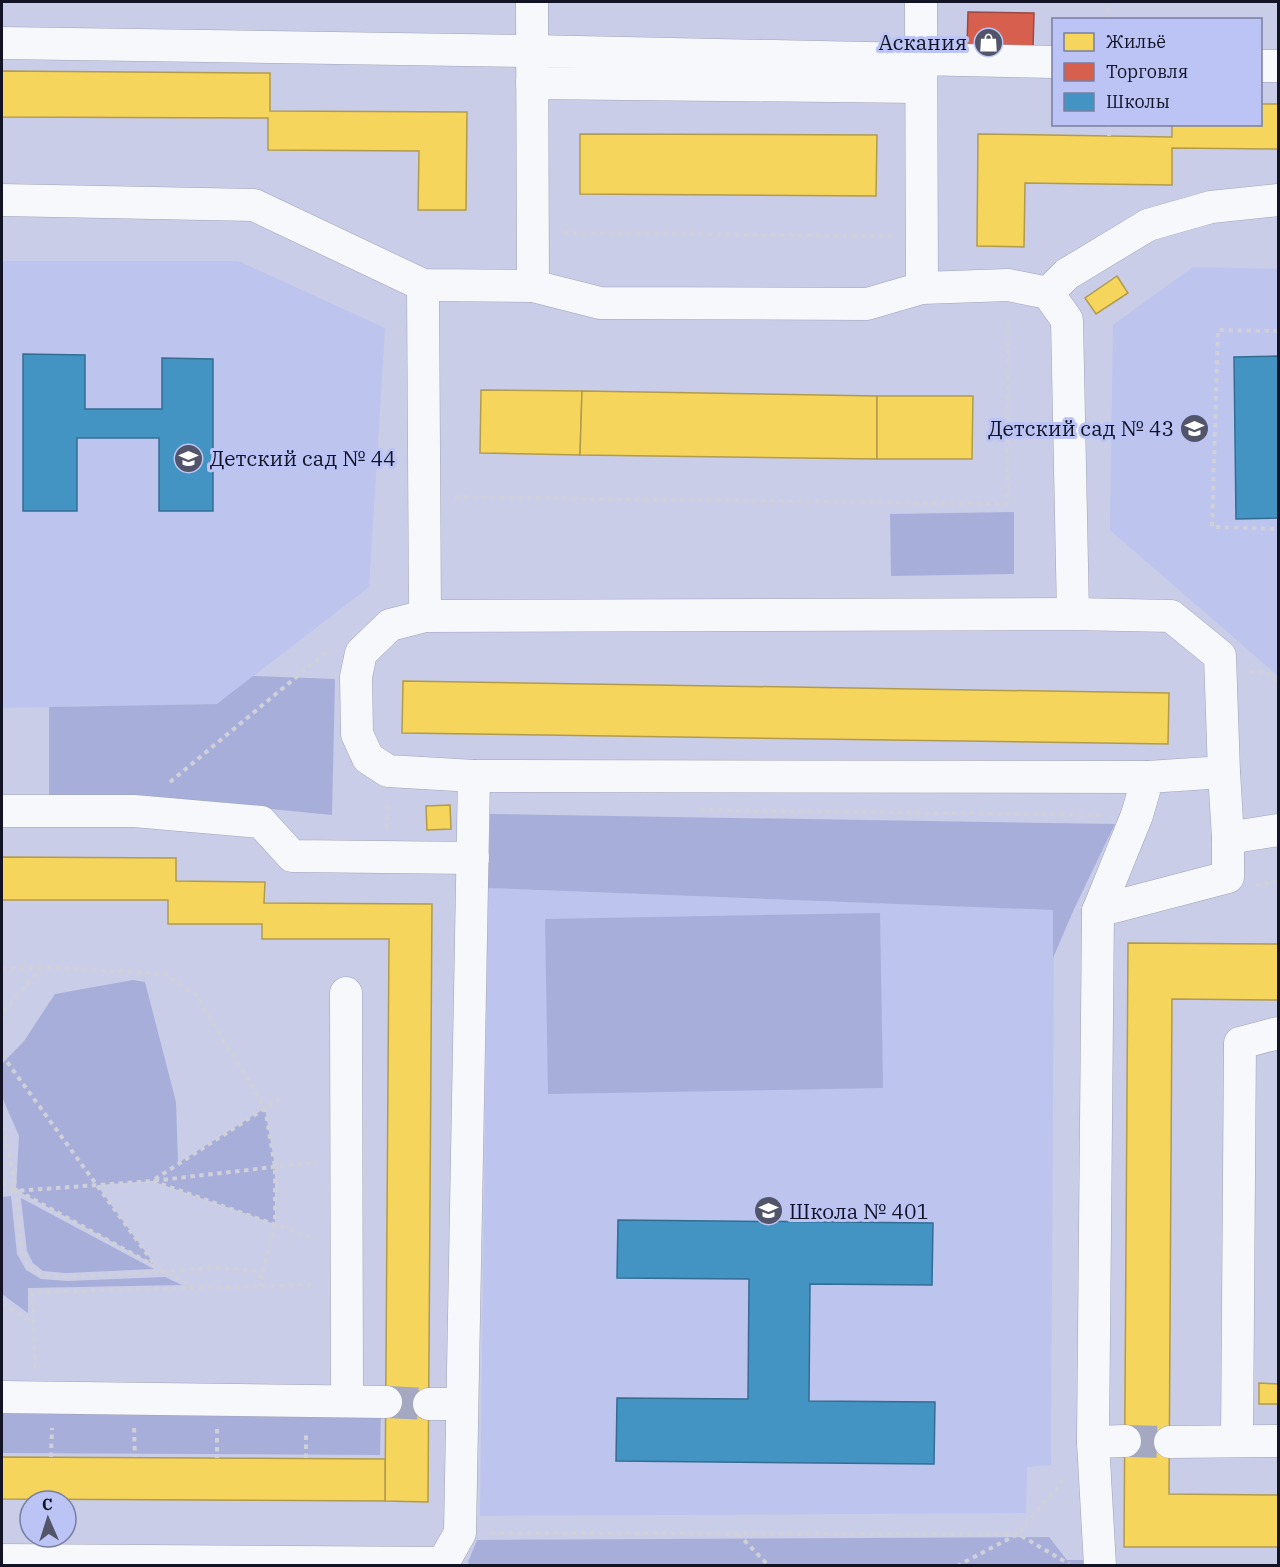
<svg xmlns="http://www.w3.org/2000/svg" width="1280" height="1567" font-family="'IBM Plex Serif',serif">
<rect width="100%" height="100%" fill="#c9cde8"/>
<g fill="#bdc4ee">
<polygon points="2,261 238,261 385,328 369,587 217,704 2,708"/>
<polygon points="1193,267 1278,269 1278,676 1110,530 1113,325"/>
<polygon points="488,888 1054,910 1051,1465 1027,1467 1026,1513 480,1516"/>
</g>
<g fill="#a7aed9">
<polygon points="1014,512 1014,574 891,576 890,514"/>
<polygon points="253,676 335,679 332,815 271,809 224,802 49,801 49,707 217,704"/>
<polygon points="490,814 1115,824 1074,909 1053,958 1053,910 488,888"/>
<polygon points="880,913 883,1088 548,1094 545,919"/>
<polygon points="133,980 145,982 176,1102 178,1163 265,1108 275,1167 275,1224 152,1181 97,1185 155,1265 16,1190 19,1136 2,1097 2,1064 24,1041 55,994"/>
<polygon points="11,1196 17,1254 26,1270 41,1279 67,1281 165,1277 182,1285 28,1288 28,1313 2,1294 2,1197"/>
<polygon points="21,1199 21,1198 154,1269 66,1273 43,1271 33,1263 27,1251"/>
<polygon points="2,1405 381,1406 380,1455 2,1453"/>
<polygon points="1049,1537 1067,1560 1091,1560 1092,1565 471,1566 468,1562 477,1540"/>
</g>
<g fill="#f6d55c" stroke="#b29b4c" stroke-width="1.5">
<polygon points="2,71 270,73 270,111 467,112 466,210 418,210 419,151 268,150 268,118 2,117"/>
<polygon points="1260,104 1278,104 1278,149 1172,148 1172,185 1025,183 1024,247 977,246 978,134 1172,137 1172,124 1260,124"/>
<polygon points="580,134 877,135 876,196 580,194"/>
<polygon points="1117,276 1128,293 1096,314 1085,298"/>
<polygon points="481,390 582,391 580,455 480,453"/>
<polygon points="582,391 877,396 877,459 580,455"/>
<polygon points="877,396 973,396 972,459 877,459"/>
<polygon points="403,681 1169,693 1168,744 402,733"/>
<polygon points="450,805 451,829 427,830 426,806"/>
<polygon points="2,857 176,858 176,881 265,882 264,903 432,904 428,1502 385,1501 389,939 262,939 262,924 168,924 168,900 2,900"/>
<polygon points="1128,943 1278,944 1278,1000 1172,999 1169,1494 1278,1495 1278,1547 1124,1547"/>
<polygon points="1259,1383 1278,1384 1278,1404 1259,1404"/>
<polygon points="2,1457 385,1459 385,1501 2,1499"/>
</g>
<polygon fill="#d6604d" stroke="#9b4941" stroke-width="1.5" points="968,12 1034,13 1033,49 967,48"/>
<g fill="#4393c3" stroke="#346d94" stroke-width="1.5">
<polygon points="23,354 85,355 85,409 162,409 162,358 213,359 213,511 159,511 159,438 77,438 77,511 23,511"/>
<polygon points="1278,356 1278,518 1236,519 1234,357"/>
<polygon points="618,1220 933,1223 932,1285 810,1284 809,1401 935,1402 934,1464 616,1461 617,1398 748,1399 749,1279 617,1278"/>
</g>
<g fill="none" stroke-linecap="round" stroke-linejoin="round">
<g stroke="#a4a8c1" stroke-width="32" stroke-dasharray="32 16" stroke-linecap="butt">
<polyline points="386,1402 429,1404"/>
<polyline points="1125,1441 1170,1442"/>
</g>
<defs>
<g id="minor">
<polyline points="532,2 533,286"/>
<polyline points="921,2 922,288"/>
<polyline points="2,43 532,51 1054,62"/>
<polyline points="1260,66 1278,66"/>
<polyline points="532,83 921,87"/>
<polyline points="2,200 254,205 423,285 533,286 600,303 867,304 922,288 1008,285 1048,293 1067,320 1073,614"/>
<polyline points="423,285 425,616"/>
<polyline points="1048,293 1067,274 1148,225 1211,207 1278,200"/>
<polyline points="1224,772 1228,838 1278,830"/>
<polyline points="474,776 388,771 368,758 357,734 356,677 361,653 390,625 425,616 1073,614 1171,616 1220,656 1224,772 1148,777 1137,815 1098,911 1093,1442 1100,1566"/>
<polyline points="2,811 134,811 261,822 292,856 473,858"/>
<polyline points="1098,911 1228,877 1228,838"/>
<polyline points="346,993 347,1401"/>
<polyline points="2,1397 386,1402"/>
<polyline points="429,1404 462,1404"/>
<polyline points="1237,1441 1240,1043 1278,1033"/>
<polyline points="1093,1442 1125,1441"/>
<polyline points="1170,1442 1278,1441"/>
<polyline points="2,1560 443,1563 445,1566"/>
<polyline points="443,1563 460,1533 474,776 1148,777"/>
</g>
</defs>
<use href="#minor" stroke="#a0a3b8" stroke-width="33"/>
<g stroke="#cfd0d9" stroke-width="4" stroke-dasharray="4.5 4.5" stroke-linecap="butt">
<polyline points="1107,7 1108,20"/>
<polyline points="1109,124 1109,136"/>
<polyline points="564,233 892,236"/>
<polyline points="1278,331 1218,330 1212,527 1278,529"/>
<polyline points="455,497 1007,504 1008,317"/>
<polyline points="1250,672 1268,672 1278,682"/>
<polyline points="170,782 330,649"/>
<polyline points="700,810 1103,815"/>
<polyline points="387,828 387,802"/>
<polyline points="1256,886 1278,881"/>
<polyline points="2,969 41,967"/>
<polyline points="2,1020 4,1011 42,967 165,974 197,996 265,1108 275,1167 275,1224 261,1279"/>
<polyline points="2,1055 155,1265"/>
<polyline points="2,1127 5,1132 16,1190 22,1253 30,1267 42,1275 67,1277 214,1268 251,1270 258,1272 261,1279 261,1286"/>
<polyline points="155,1179 281,1098"/>
<polyline points="153,1181 315,1239"/>
<polyline points="2,1182 193,1287"/>
<polyline points="2,1192 152,1181 317,1162"/>
<polyline points="2,1304 33,1322"/>
<polyline points="35,1368 32,1292 316,1285"/>
<polyline points="134,1428 135,1457"/>
<polyline points="217,1429 217,1458"/>
<polyline points="51,1457 52,1428"/>
<polyline points="306,1458 306,1432"/>
<polyline points="491,1533 1018,1534 1069,1564"/>
<polyline points="738,1534 769,1566"/>
<polyline points="957,1566 1018,1534 1064,1479"/>
</g>
<use href="#minor" stroke="#f7f8fc" stroke-width="32"/>
</g>
<defs>
<symbol id="shop-disc" viewBox="-11 -11 22 22"><circle r="9.5" fill="#525569" stroke="#bcc4f5"/><path d="M-5-2.5h2.3a2.7 3.5 0 0 1 5.4 0H5L5.5 6h-11ZM-1.5-2.5h3a1.5 2.3 0 0 0-3 0Z" fill="#fff"/></symbol>
<symbol id="school-disc" viewBox="-11 -11 22 22"><circle r="9.5" fill="#525569" stroke="#bcc4f5"/><path d="M0-5L7-2L0 1L-7-2ZM-4 1L0 2.5L4 1V4Q0 6-4 4Z" fill="#fff"/></symbol>
</defs>
<g fill-rule="evenodd">
<use href="#shop-disc" x="972" y="26" width="33" height="33"/>
<use href="#school-disc" x="1178" y="412" width="33" height="33"/>
<use href="#school-disc" x="172" y="442" width="33" height="33"/>
<use href="#school-disc" x="752" y="1194" width="33" height="33"/>
</g>
<g text-anchor="middle" dominant-baseline="central" stroke-width="6" stroke-linejoin="round" paint-order="stroke">
<g font-size="21" fill="#121425" stroke="#bcc4f5" text-anchor="end">
<text x="967" y="42">Аскания</text>
<text x="1174" y="428">Детский сад № 43</text>
<text x="210" y="458" text-anchor="start">Детский сад № 44</text>
<text x="789" y="1211" text-anchor="start">Школа № 401</text>
</g>
</g>
<rect width="1280" height="1567" fill="none" stroke="#121425" stroke-width="6"/>
<rect x="1052" y="18" width="210" height="108" fill="#bcc4f5" stroke="#787ea2" stroke-width="1.5"/>
<rect x="1064" y="33" width="30" height="18" fill="#f6d55c" stroke="#787ea2" stroke-width="1.5"/>
<text x="1106" y="48" font-size="18" fill="#121425">Жильё</text>
<rect x="1064" y="63" width="30" height="18" fill="#d6604d" stroke="#787ea2" stroke-width="1.5"/>
<text x="1106" y="78" font-size="18" fill="#121425">Торговля</text>
<rect x="1064" y="93" width="30" height="18" fill="#4393c3" stroke="#787ea2" stroke-width="1.5"/>
<text x="1106" y="108" font-size="18" fill="#121425">Школы</text>
<g transform="translate(48 1519) rotate(357)"><circle r="28" fill="#bcc4f5" stroke="#787ea2" stroke-width="1.5"/>
<path d="M0-4.5L10 22L0 15L-10 22Z" fill="#525569"/>
<text y="-9" font-size="16" font-weight="bold" text-anchor="middle" fill="#121425">С</text>
</g>
</svg>
